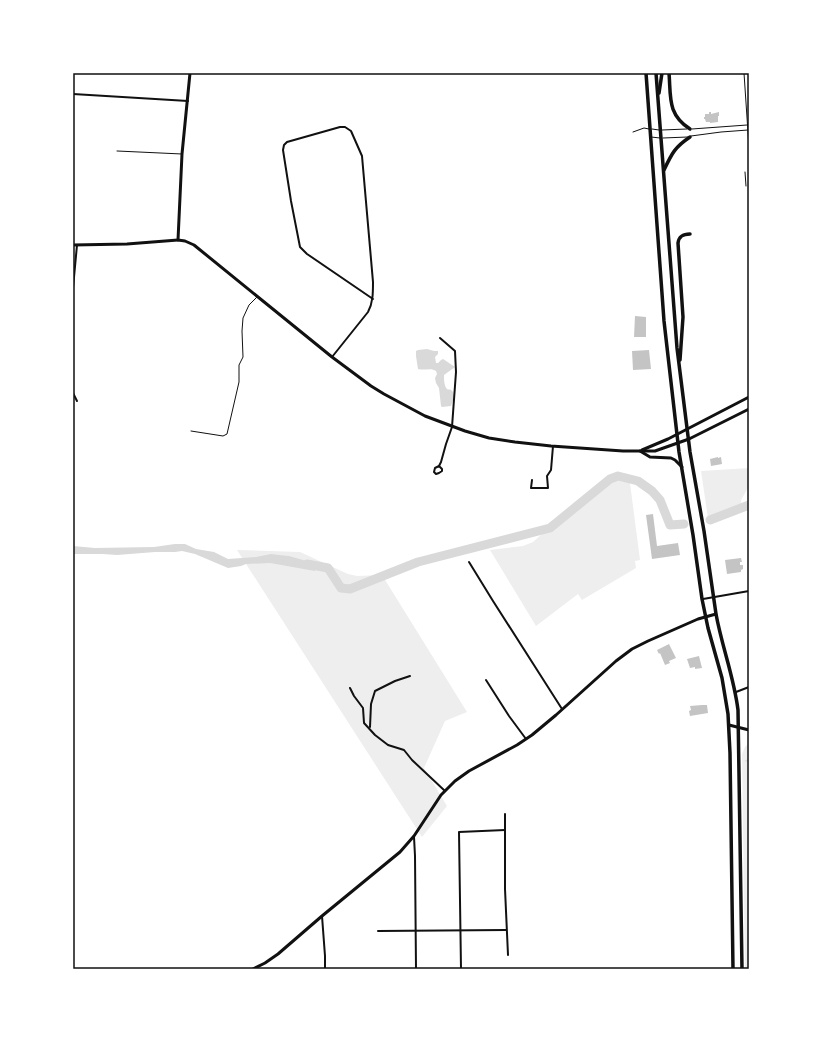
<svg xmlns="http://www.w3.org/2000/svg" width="822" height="1042" font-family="Rubik,sans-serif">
<rect width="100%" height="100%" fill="#fff"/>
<g fill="#eee">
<polygon points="749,468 749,486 741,500 742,508 738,507 724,513 708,518 701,471"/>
<polygon points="616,479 621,479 630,483 640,560 635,561 636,568 582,600 578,594 536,626 490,550 523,546 533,542 542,534 552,524 580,504"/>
<polygon points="237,550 300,552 348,574 357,576 382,575 467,712 445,721 424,768 447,806 422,837"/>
<polygon points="749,743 749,969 745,969 742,754 745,747"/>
</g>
<g fill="#d9d9d9">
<path d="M427,349l7,2h4v3l-3,3 1,6h2l3,-3 2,-1 12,8 -11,8c0,4 0,11 3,14 1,1 3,0 4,1 5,3 2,11 0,16l-9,1 -1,-1 -2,-18 -3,-5 -1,-5 2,-4 -1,-3c-5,-4 -12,0 -18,-2l-2,-13v-5l2,-1z"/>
<polygon points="175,544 185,544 196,549 214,552 228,559 256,557 271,554 279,555 289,556 310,562 318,562 315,571 270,563 246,564 241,566 228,568 195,554 182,551 175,552 155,552 117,555 103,554 73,554 73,546 95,548 154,547"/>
</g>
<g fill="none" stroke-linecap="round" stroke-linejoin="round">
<polyline stroke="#d9d9d9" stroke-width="1.5" points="746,761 749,759"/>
<g stroke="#d9d9d9" stroke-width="9">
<polyline points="710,520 749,505"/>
<polyline points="307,564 328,568 341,588 350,589 418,562 550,528 610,479 618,476 638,481 652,491 660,500 670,525 684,524"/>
</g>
</g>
<g fill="#c4c4c4">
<polygon points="709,112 711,112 711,114 719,112 719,116 718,116 718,122 710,123 710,122 706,122 705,119 704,119 704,117 705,117 705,114 709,114"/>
<polygon points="635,316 646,317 646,337 634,337"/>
<polygon points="649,350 651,369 633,370 632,351"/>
<polygon points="718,457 718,458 721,457 722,464 711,466 710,459"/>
<polygon points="653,514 657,546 678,543 680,555 652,559 646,515"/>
<polygon points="741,558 742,562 740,562 740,565 743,565 743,569 741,570 741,572 727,574 725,560"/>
<polygon points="669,644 676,658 669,661 670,663 665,665 660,653 659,654 657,650"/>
<polygon points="699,656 702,668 695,669 695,667 690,668 687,659"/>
<polygon points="702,705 707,705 708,713 690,716 689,711 691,710 690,706"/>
</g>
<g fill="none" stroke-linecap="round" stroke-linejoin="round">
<g stroke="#111" stroke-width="1">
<polyline points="744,73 749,147"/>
<polyline points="652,129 659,130"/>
<polyline points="692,129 747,125"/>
<polyline points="662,130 687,129"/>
<polyline points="633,132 644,128 649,129"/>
<polyline points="691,136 721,132 748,130"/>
<polyline points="651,137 660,138"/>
<polyline points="663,138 688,137"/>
<polyline points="117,151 182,154"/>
<polyline points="745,172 746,186"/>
<polyline points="191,431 223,436 227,434 239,382 239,365 243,357 242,331 243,318 249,305 257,297"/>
</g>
<g stroke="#111" stroke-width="2">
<polyline points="73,94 188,101"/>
<polyline points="73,288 77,245"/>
<path d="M332,357l36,-45c5,-9 5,-19 5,-30l-11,-126 -11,-25 -6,-4h-5l-53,15 -3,3 -1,5 8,51 9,46 7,7 66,45"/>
<polyline points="73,393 77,401"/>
<polyline points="439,466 441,462 446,444 452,427 456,372 455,351 440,338"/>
<polygon points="439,466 442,469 442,471 439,473 436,474 434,472 435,468"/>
<polyline points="532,480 531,488 548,488 547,476 551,470 553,446"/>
<polyline points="469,562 493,601 562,709"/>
<polyline points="703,599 749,591"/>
<polyline points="486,680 509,716 526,739"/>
<polyline points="350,688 354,696 363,708 364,723 375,735 388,745 404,750 412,760 445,791"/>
<polyline points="736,692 749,687"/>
<polyline points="370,727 371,704 375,691 395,681 410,676"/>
<polyline points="505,814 505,889 508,955"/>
<polyline points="414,837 415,856 416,969"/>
<polyline points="322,916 325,956 325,969"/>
<polyline points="378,931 506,930"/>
<polyline points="461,969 459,832 505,830"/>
</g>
<polyline stroke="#111" stroke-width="3" points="73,245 127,244 178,240"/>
<g stroke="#111" stroke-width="3">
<polyline points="190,73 182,154 178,240 185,241 194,245 332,357 371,386 384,394 425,416 465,431 489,438 515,442 551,446 623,451 655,451 689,439 749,409"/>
<polyline points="642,450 668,439 749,397"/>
<polyline points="640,451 650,457 671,458 675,460 682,467"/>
<polyline points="729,725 749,730"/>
<polyline points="253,969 265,963 278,954 322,916 400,852 414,836 441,795 455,781 469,771 517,745 532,735 556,715 616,661 632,649 648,641 698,619 716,614"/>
</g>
<g stroke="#111" stroke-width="3.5">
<polyline points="646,73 664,321 679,452 693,535 702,599 708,628 722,678 728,714 730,753 733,969"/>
<path d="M656,73l21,275 13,104 14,79 12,83c6,33 18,63 22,96l4,259"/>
<path d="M669,73c2,24 -2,41 21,56"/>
<polyline points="659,93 662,73"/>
<path d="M664,170c8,-17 11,-23 26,-33"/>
<path d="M680,360l3,-43 -5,-74c1,-7 5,-9 12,-9"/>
</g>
</g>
<rect width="822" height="1042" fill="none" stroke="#ffffff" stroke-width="148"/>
<rect x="74" y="74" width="674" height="894" fill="none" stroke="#111" stroke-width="1.5"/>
</svg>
